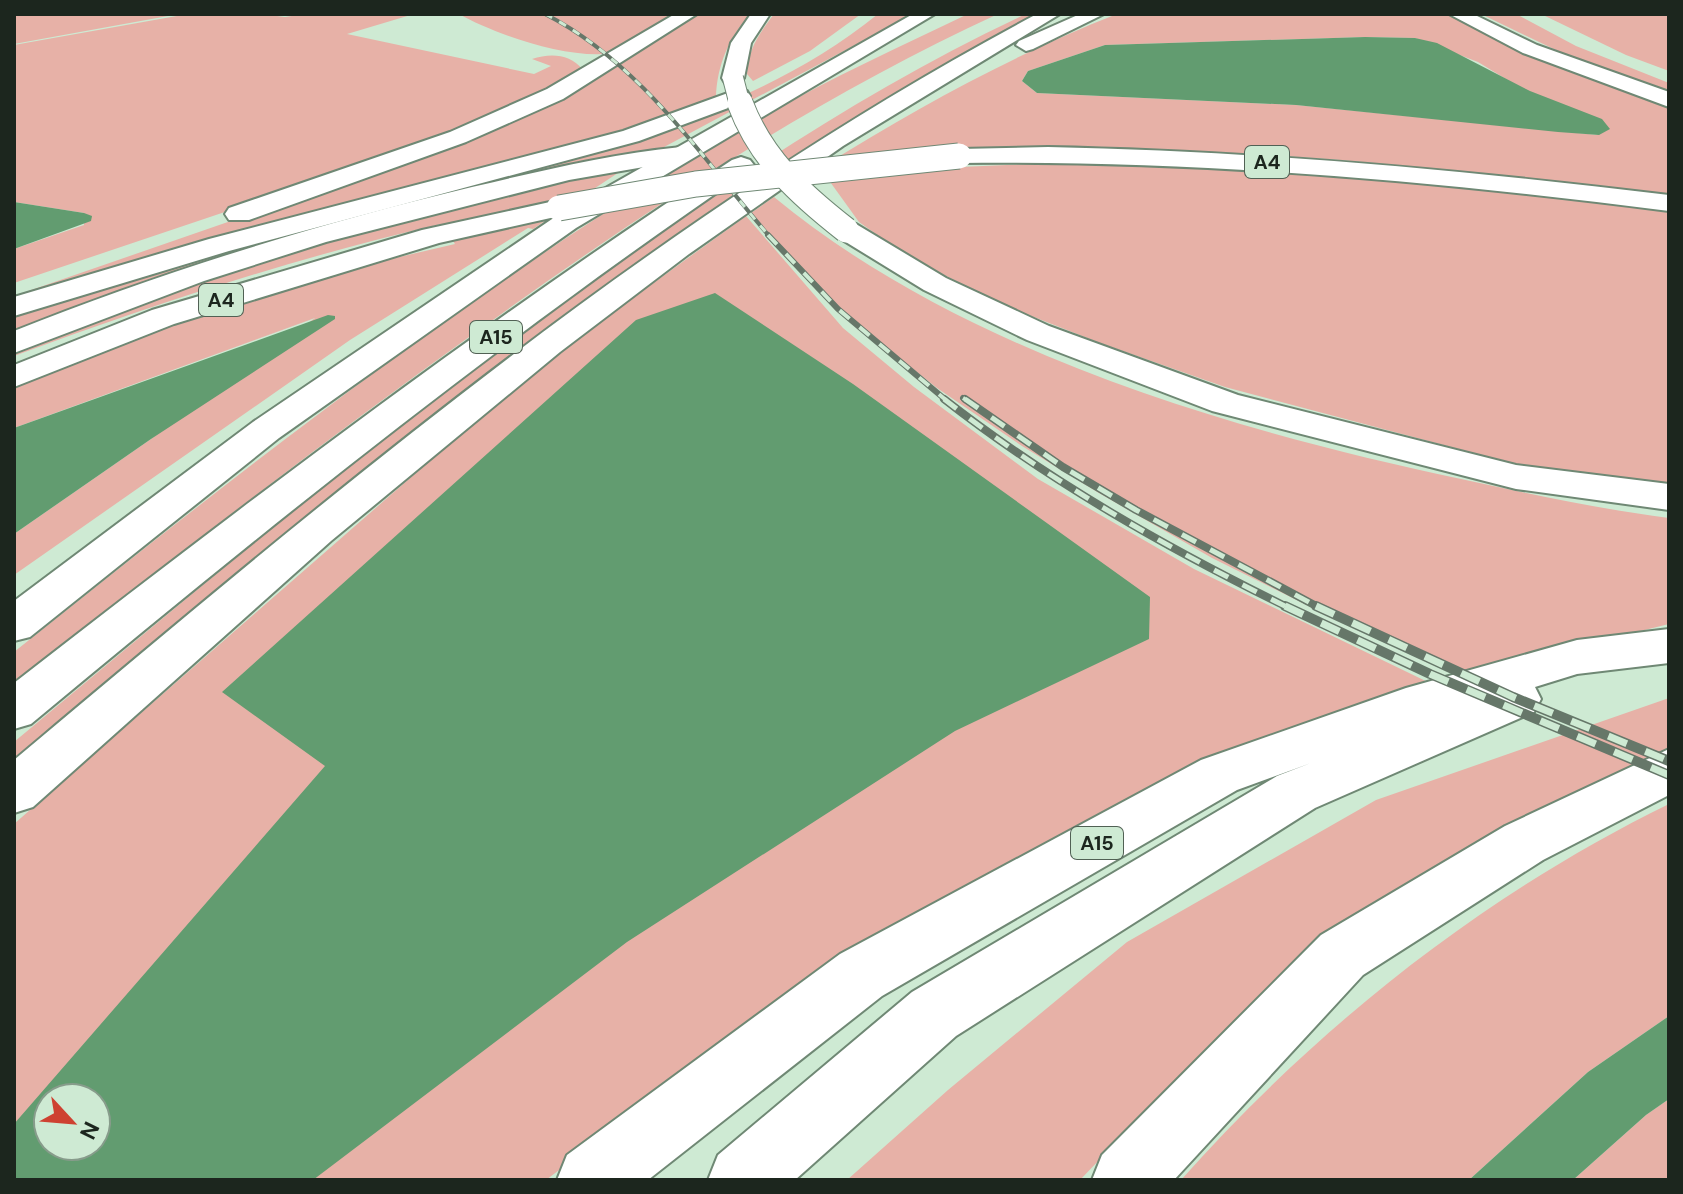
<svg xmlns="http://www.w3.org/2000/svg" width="1683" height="1194" font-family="'DM Sans',sans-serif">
<rect width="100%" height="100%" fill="#ceead3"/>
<g fill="#e7b1a7" fill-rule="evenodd">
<polygon points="14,14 179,14 14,44"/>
<path d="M188,14h73l24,3 20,-3h109l-67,20 187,40 17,-8 -19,-7c19,-6 38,-5 51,11l-47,27 -163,65 -359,121v-34l70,-24v-12l-70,-11v-157z"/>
<path d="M459,14h222c-18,11 -39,30 -59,37 -42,13 -126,-16 -163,-37z"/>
<path d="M695,14h56c-22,22 -34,52 -35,83 -228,85 -471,125 -702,202v-3l321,-111 249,-102z"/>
<path d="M774,14h87l-51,37 -57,30 -6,-7c1,-25 12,-40 27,-60z"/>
<path d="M878,14h35l-262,140 -172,37 -465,149v-28l687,-198c65,-27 123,-56 177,-100z"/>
<path d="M968,14h30c-186,86 -357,199 -522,318 -158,113 -311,232 -462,354v-34c241,-192 485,-386 754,-538 65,-37 133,-68 200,-100z"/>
<path d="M1026,14h19l-148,80 -76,45 -187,128 -620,499v-24c187,-156 373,-312 569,-455 140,-101 286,-200 443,-273z"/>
<path d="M1117,14h331l41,21 180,69v91c-171,-18 -345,-44 -518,-43 -108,0 -217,8 -326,13 93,-58 190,-111 292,-151zM1365,37l50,1 63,24 120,73 -302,-30 -259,-12 -15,-12 6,-10 77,-26z"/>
<polygon points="1481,14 1516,14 1576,46 1669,83 1669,91 1560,52"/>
<polygon points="1541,14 1669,14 1669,71 1626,55"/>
<polygon points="1029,164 1157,164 1416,181 1669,211 1669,488 1515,464 1225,387 1100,343 998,303 904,254 859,222 828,179 937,168"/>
<path d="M630,165l-97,64 -5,-1 -178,112 -336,235v-41l137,-95 164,-121 -301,110v-42l211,-80 123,-37 107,-25 -14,-20c-146,34 -287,80 -427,132v-9l286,-102z"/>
<path d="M774,197c185,153 455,233 687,282 69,15 138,30 208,39v106l-199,49 -121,-47 -137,-68 -113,-65 -77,-47 -85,-58 -85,-67 -46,-45 -55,-63z"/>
<path d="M746,216l97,112 71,59 124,92 156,90 242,117 -592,267 -298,227h-532v-356l522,-456zM48,1098h48v48h-48z"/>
<polygon points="1669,698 1669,750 1466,860 1212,1042 1080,1180 847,1180 948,1090 1127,942 1376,800"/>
<path d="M1669,804v212l-81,56 -119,108h-288c137,-154 302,-285 488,-376z"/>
<polygon points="1669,1099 1669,1180 1573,1180 1646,1115"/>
</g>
<g fill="#629c70" fill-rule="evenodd">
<polygon points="1365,37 1415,38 1437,43 1530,91 1602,119 1610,129 1599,135 1558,132 1296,105 1037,93 1022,81 1028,71 1105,45"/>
<polygon points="14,202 84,213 92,216 91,221 14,249"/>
<path d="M715,293l138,91 297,213 -1,42 -194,92 -328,211 -314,238h-299v-56l311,-358 -103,-74 414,-372zM96,1098v48h-48v-48z"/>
<polygon points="328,315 335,316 335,319 151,439 14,534 14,428"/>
<polygon points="1669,1016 1669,1099 1646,1115 1573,1180 1469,1180 1588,1072"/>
</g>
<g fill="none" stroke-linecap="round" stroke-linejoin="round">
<defs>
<path id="minor" d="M681,147l9,2 3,5 -3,5 -121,21 -243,62 -122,39 -190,72v-22c149,-59 302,-107 458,-144 69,-16 138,-33 209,-40z"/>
<g id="highway">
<polygon points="675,14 697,14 563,99 466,142 249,220 229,220 225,214 229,208 450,132 547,89"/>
<polygon points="751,14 770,14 751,43 744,78 733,84 725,83 722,78 731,43"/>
<polygon points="913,14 935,14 576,228 279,438 30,637 14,641 14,601 253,422 555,217 439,243 174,324 14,387 14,365 152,310 422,230 559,200 569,202 572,207"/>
<path d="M1037,14h23l-217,132 -154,108 -129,98 -229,189 -298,266 -19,6v-53c323,-271 649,-548 1023,-746z"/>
<polygon points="1080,14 1104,14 1033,49 1026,51 1016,45 1019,41"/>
<polygon points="1449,14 1473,14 1537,45 1669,92 1669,107 1523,53"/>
<polygon points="739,89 747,91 750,96 747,101 639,141 229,251 14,316 14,297 209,239 623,131"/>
<path d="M1048,147c208,4 414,23 621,48v16c-236,-30 -472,-51 -710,-48l-9,-2 -3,-5 3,-5 9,-2z"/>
<path d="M741,157l9,3 4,5 -4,5c-251,171 -486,360 -719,554l-17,5v-46c234,-182 470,-361 718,-523z"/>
<polygon points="846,222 856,224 946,278 1049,326 1238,395 1516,465 1669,484 1669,510 1516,489 1212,411 1027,340 924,290 836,236 832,230 836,224"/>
<polygon points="1669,629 1669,663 1577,674 1535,687 1541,699 1534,712 1315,808 956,1036 795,1180 708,1180 718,1155 912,992 1277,776 1311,763 1237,790 882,996 648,1180 557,1180 567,1155 840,954 1201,760 1406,688 1577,640"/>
<polygon points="1669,749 1669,795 1543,860 1363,975 1174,1180 1092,1180 1102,1155 1321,935 1505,826"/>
</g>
</defs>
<use href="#minor" stroke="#6f8874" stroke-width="4"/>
<use href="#highway" stroke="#6f8874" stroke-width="4"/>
<use href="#minor" fill="#fff" fill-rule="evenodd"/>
<use href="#highway" fill="#fff" fill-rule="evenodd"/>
<defs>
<path id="rail-far3" d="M545,14c96,49 156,143 225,223"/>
<g id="rail-far2">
<polyline points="768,235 838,309 947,401"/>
<polyline points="963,398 968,401"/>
</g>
<g id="rail-far1">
<path d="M944,399c106,83 225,150 345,209"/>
<polyline points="965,399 1063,467 1136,510 1320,608"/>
</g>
<g id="rail">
<polyline points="1285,606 1430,674 1669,775"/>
<polyline points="1316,606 1513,697 1669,761"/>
</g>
</defs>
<use href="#rail-far3" stroke="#667769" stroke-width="4"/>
<use href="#rail-far2" stroke="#667769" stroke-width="6"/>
<use href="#rail-far1" stroke="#667769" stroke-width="8"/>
<use href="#rail" stroke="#667769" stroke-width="10"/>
<use href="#rail-far3" stroke="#ceead3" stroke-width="3" stroke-dasharray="8" stroke-linecap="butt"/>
<use href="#rail-far2" stroke="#ceead3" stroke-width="4" stroke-dasharray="13" stroke-linecap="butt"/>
<use href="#rail-far1" stroke="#ceead3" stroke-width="5" stroke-dasharray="16" stroke-linecap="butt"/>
<use href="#rail" stroke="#ceead3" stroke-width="7" stroke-dasharray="20" stroke-linecap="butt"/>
<defs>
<polyline id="highway-bridge-far1" points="733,78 740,105"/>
<g id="highway-bridge">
<path d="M740,103c21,56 60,91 106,127"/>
<polyline points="559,208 696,184 959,156"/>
</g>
</defs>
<use href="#highway-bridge-far1" stroke="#6f8874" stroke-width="22" stroke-linecap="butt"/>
<use href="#highway-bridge" stroke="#6f8874" stroke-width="27" stroke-linecap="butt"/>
<use href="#highway-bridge-far1" stroke="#fff" stroke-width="20"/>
<use href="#highway-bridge" stroke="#fff" stroke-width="25"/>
</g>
<g text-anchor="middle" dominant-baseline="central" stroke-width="7" stroke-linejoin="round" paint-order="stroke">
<g fill="#ceead3" stroke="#516154" stroke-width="2">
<rect x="1245" y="146" width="44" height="32" rx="6"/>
<rect x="199" y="284" width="44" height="32" rx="6"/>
<rect x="470" y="321" width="52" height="32" rx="6"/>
<rect x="1071" y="827" width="52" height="32" rx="6"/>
</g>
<g font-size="20" font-weight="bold" fill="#1c261e">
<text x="1267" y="162">A4</text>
<text x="221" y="300">A4</text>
<text x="496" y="337">A15</text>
<text x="1097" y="843">A15</text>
</g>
</g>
<rect width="1683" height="1194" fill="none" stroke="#1c261e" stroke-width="32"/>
<g transform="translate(72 1122) rotate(116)"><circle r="38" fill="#ceead3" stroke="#879c8b" stroke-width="2"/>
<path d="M0-6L14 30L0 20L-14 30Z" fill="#ce4131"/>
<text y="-12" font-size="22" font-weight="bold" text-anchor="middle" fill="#1c261e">N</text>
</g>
</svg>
